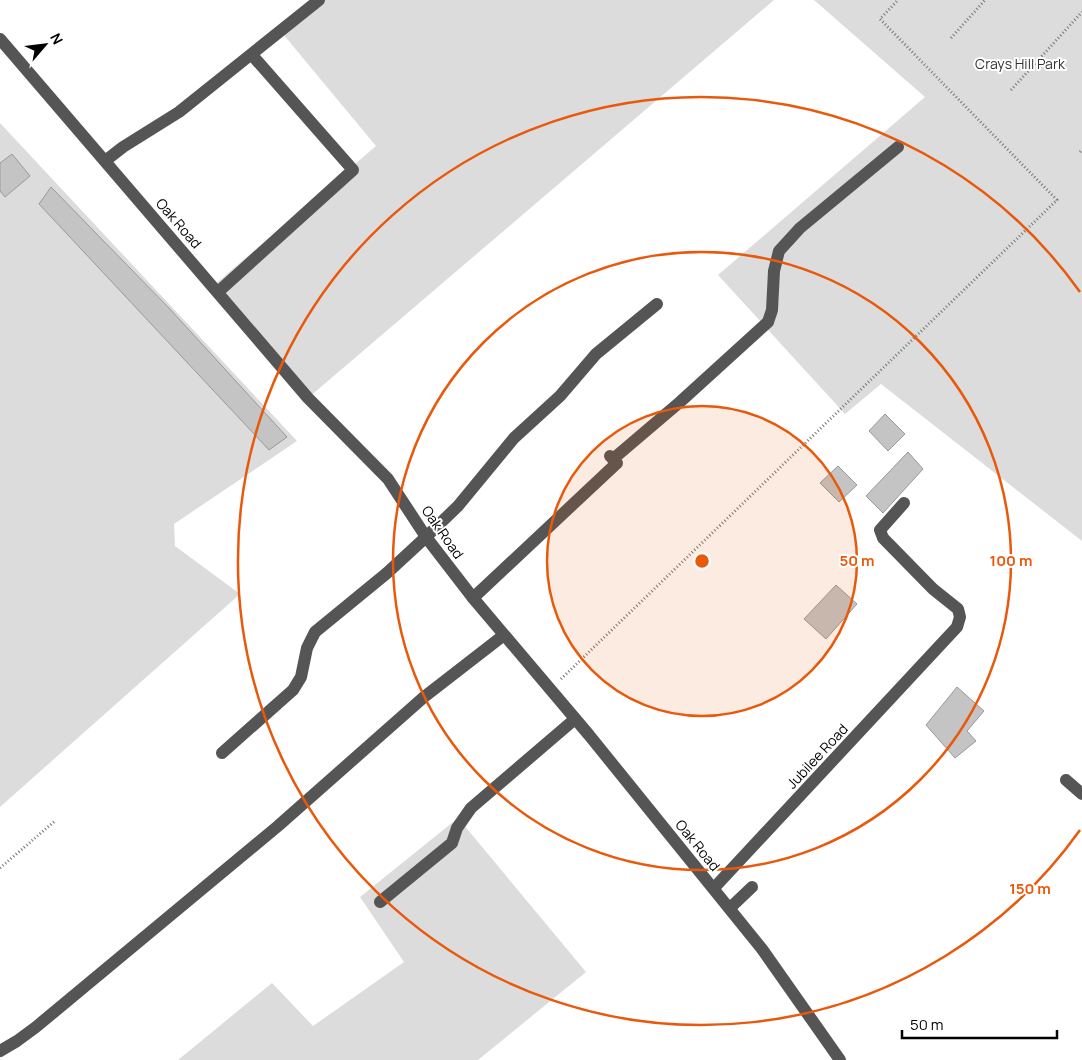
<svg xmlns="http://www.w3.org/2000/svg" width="1082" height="1060" font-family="Manrope,sans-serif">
<rect width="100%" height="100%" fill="#fff"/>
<g fill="#dcdcdc">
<polygon points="323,0 774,0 308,398 213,286 376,146 283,34"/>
<polygon points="814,0 1082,0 1082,541 881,384 845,414 718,275 925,97"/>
<polygon points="0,123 297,441 174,524 175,546 240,594 0,807"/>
<polygon points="458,818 586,972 478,1060 178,1060 272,983 313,1026 404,962 360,897"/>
</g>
<g fill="#c4c4c4" stroke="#999">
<polygon points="12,154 30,176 5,197 0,191 0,163"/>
<polygon points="51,187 169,308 287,437 269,450 39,204"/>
<polygon points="885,414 905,434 888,451 869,431"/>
<polygon points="908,452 923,469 883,513 866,496"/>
<polygon points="838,466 857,485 839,502 820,483"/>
<polygon points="836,585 857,604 826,639 804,619"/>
<polygon points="957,687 984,711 967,731 976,741 955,758 926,725"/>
</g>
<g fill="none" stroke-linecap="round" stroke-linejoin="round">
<g stroke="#777" stroke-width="3" stroke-dasharray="1 2.5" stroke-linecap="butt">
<polyline points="951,38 985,0"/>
<polyline points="1011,90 1082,12"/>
<polyline points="1080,152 1082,150"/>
<polyline points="561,679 1057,200 880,19 898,0"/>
<polyline points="0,868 55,821"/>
</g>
<g stroke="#555" stroke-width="12">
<polyline points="0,39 308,398 388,479 426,537 473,598 589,735 762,949 840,1060"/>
<polyline points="105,161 123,147 179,112 319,0"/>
<polyline points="218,292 353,170 252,55"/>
<polyline points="613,459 680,402 768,322 772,310 774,271 779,251 800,228 898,147"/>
<polyline points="473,598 617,463 610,456"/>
<polyline points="222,753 293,690 301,677 307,648 315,632 387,573 426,537 458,506 514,438 560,396 596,354 657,304"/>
<polyline points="1066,780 1082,794"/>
<polyline points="714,888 957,627 960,617 958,609 933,589 883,538 880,530 904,503"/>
<polyline points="380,902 452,843 457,828 471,808 575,719"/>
<polyline points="730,908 752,887"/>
<polyline points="0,1051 17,1041 36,1027 278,826 424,697 504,635"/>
</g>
</g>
<circle cx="702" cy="561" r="155" fill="#e8590c" fill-opacity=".12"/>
<g fill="none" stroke="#e8590c" stroke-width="2.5">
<circle cx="702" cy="561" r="155"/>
<circle cx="702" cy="561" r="309"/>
<path d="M1080 830A464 464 0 1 1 1080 292"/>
</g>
<g text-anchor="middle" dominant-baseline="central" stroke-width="4" stroke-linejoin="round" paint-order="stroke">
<g font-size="14" fill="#333" stroke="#fff">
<text x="1020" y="63">Crays Hill Park</text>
</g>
<g font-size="14" fill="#000" stroke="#fff">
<text transform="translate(179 223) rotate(49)">Oak Road</text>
<text transform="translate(443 532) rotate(55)">Oak Road</text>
<text transform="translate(817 756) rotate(-47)">Jubilee Road</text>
<text transform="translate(698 845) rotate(51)">Oak Road</text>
</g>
</g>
<circle cx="702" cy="561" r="8" fill="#e8590c" stroke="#fff" stroke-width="2.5"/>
<g font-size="15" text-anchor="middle" font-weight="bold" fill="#e8590c" stroke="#fff" stroke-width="4" stroke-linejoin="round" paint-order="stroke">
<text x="857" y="566">50 m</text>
<text x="1011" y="566">100 m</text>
<text x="1030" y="894">150 m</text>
</g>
<g transform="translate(45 45) rotate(62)" stroke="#ffffff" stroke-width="4" paint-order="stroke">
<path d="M0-4L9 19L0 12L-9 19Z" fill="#000000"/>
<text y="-8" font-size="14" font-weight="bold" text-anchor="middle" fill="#000000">N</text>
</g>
<path d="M902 1030v8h155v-8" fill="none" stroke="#000000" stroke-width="2.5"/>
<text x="910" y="1030" font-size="15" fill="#000000" stroke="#ffffff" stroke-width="4" paint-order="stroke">50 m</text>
</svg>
